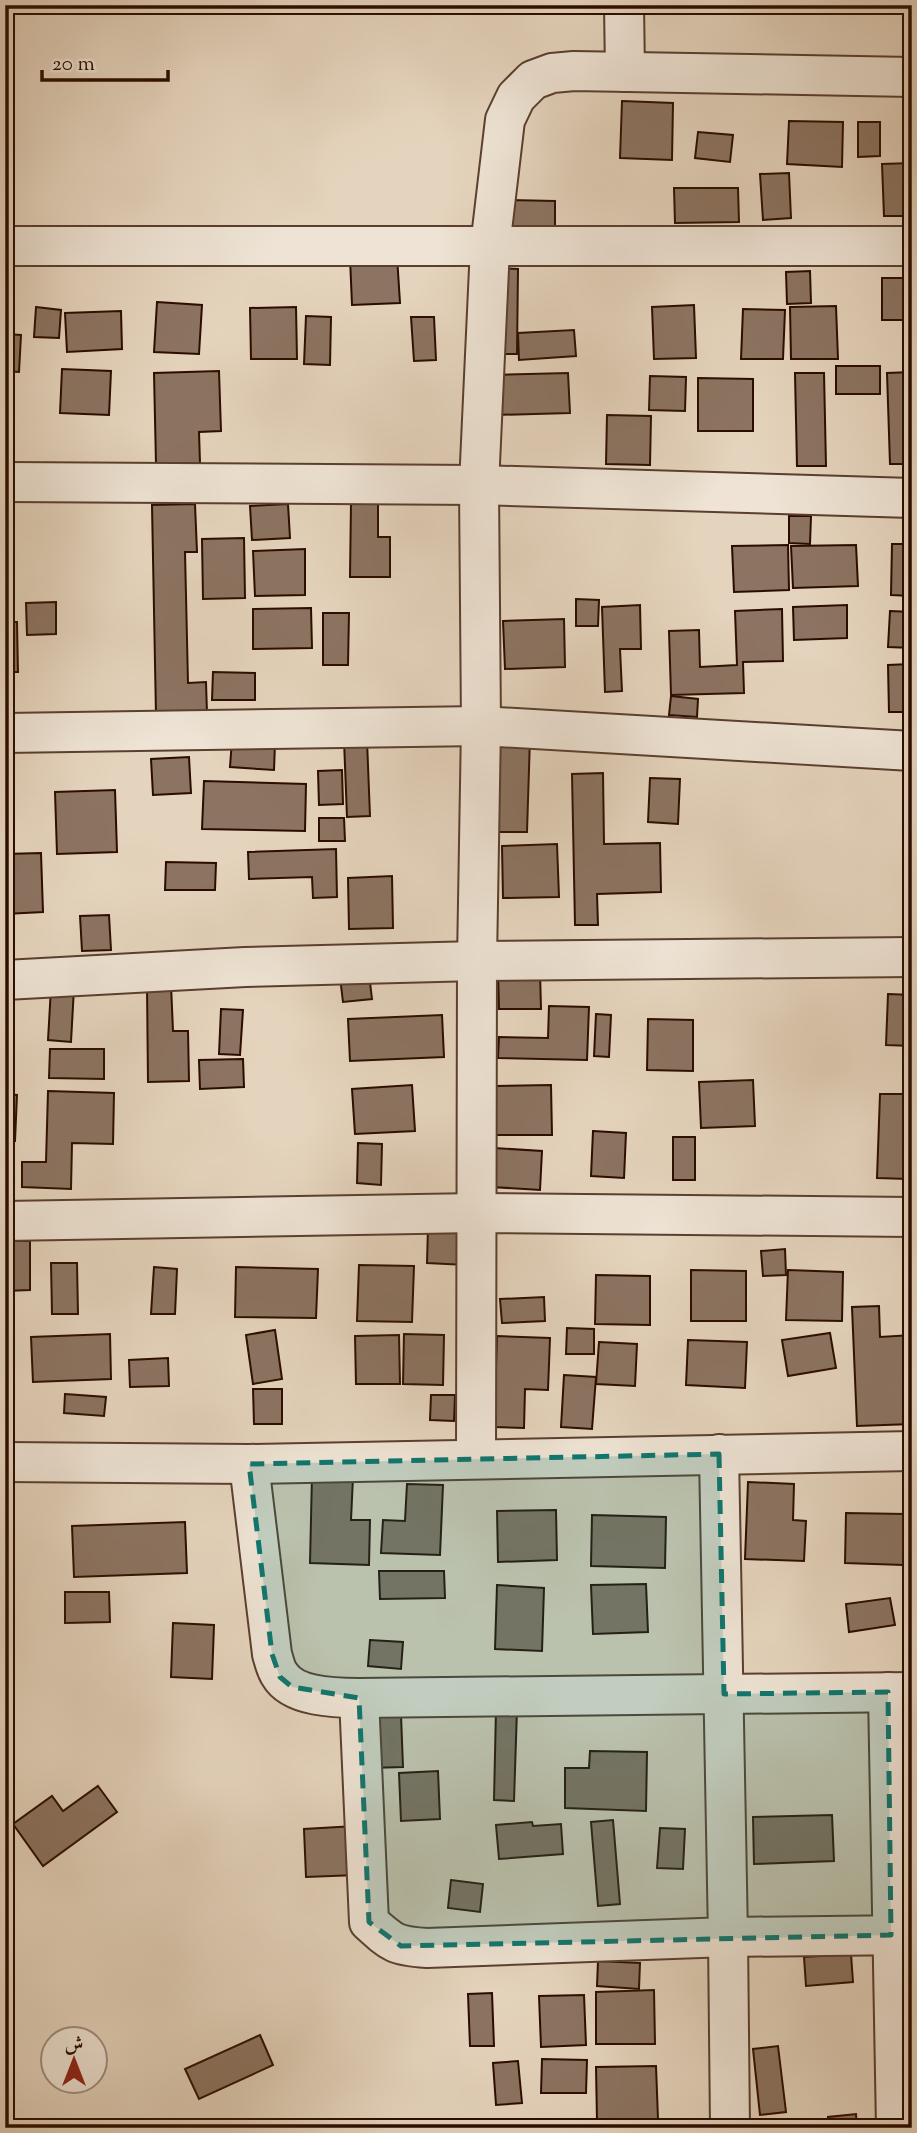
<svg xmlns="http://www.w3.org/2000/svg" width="917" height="2133" font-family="'Sorts Mill Goudy',Amiri,serif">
<rect width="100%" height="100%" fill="#e5d4bd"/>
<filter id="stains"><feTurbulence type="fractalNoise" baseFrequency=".00286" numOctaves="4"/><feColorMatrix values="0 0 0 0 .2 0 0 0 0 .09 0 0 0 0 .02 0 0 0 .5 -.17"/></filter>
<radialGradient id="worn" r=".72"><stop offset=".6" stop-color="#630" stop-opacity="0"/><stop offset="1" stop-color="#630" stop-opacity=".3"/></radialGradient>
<g fill="#8c7462" stroke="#2b0c00" stroke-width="2">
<polygon points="798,5 851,5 851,10 798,13"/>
<polygon points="622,101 673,103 672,160 620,158"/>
<polygon points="789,121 843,122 842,167 787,164"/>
<polygon points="858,122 880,122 880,156 858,157"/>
<polygon points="698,132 733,135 730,162 695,158"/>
<polygon points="912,163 912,216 884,216 882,164"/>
<polygon points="789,173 791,218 763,220 760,174"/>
<polygon points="674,188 738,188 739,222 675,223"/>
<polygon points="509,200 555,201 555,229 509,228"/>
<polygon points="397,256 400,303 352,305 350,258"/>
<polygon points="493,268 518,269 517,354 492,354"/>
<polygon points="810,271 811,303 787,304 786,272"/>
<rect x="882" y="278" width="30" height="42"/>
<polygon points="157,302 202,305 199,354 154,352"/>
<polygon points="694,305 696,358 654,359 652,307"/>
<polygon points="836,306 838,359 791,359 790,307"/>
<polygon points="36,307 61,310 59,338 34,337"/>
<polygon points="296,307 297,359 251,359 250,308"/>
<polygon points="743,309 785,310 783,359 741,359"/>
<polygon points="121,311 122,349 67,352 65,313"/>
<polygon points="306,316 331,317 330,365 304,364"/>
<polygon points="411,317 434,317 436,360 414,361"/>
<polygon points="574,330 576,356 519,360 518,333"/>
<polygon points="5,334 21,335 19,372 5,371"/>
<rect x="836" y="366" width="44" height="28"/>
<polygon points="62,369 111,371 109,415 60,413"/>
<polygon points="219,371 221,431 199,432 200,463 156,464 154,373"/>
<polygon points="912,372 912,464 890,464 887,373"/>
<polygon points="568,373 570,413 496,415 494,375"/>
<polygon points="795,373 824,373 826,466 797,466"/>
<polygon points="650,376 686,377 685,411 649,410"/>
<polygon points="698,378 753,379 753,431 698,431"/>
<polygon points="607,415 651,416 650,465 606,464"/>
<polygon points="351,502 378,502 378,537 390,537 390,577 350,577"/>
<polygon points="195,504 197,552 185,552 188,683 206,682 207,714 156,715 152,505"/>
<polygon points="288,504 290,538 252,540 250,506"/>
<polygon points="789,516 811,516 810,544 789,543"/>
<polygon points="244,538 245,598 203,599 202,539"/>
<polygon points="892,544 912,544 912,596 891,595"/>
<polygon points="788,545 789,590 734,592 732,546"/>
<polygon points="856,545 858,586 793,588 791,546"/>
<polygon points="305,549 305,595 255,596 253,551"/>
<polygon points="576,599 599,600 598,626 576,626"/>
<polygon points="56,602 56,634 27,635 26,603"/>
<polygon points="640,605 641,649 620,649 622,691 605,692 602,607"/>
<polygon points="847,605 847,638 794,640 793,607"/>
<polygon points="311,608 312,648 253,649 253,609"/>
<polygon points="782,609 783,661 743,662 744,693 671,695 669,631 699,630 700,667 737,665 735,611"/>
<polygon points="890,611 912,612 912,648 888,647"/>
<polygon points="323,613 349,613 348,665 323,665"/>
<polygon points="564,619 565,667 505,669 503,621"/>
<polygon points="5,622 17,622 18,672 5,672"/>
<polygon points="910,664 911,712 889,712 888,665"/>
<polygon points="213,672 255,673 255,700 212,700"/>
<polygon points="671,696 698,699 697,717 669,715"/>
<polygon points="493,738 530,738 527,832 491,832"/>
<polygon points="232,740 275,743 274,770 230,767"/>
<polygon points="344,740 367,740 370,816 347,817"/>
<polygon points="5,752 9,837 5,837"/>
<polygon points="189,757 191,793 153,795 151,759"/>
<polygon points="342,770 343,804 319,805 318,771"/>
<polygon points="603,773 604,844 660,843 661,892 597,894 598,925 575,925 572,774"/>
<polygon points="650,778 680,779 678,824 648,822"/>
<polygon points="204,781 306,784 305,831 202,829"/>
<polygon points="115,790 117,852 57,854 55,792"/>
<polygon points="319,818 344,818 345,841 319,841"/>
<polygon points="557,844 559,897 503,898 502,846"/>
<polygon points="336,849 337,897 313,898 312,877 249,879 248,852"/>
<polygon points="41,853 43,912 5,914 5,854"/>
<polygon points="166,862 216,863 215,890 165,890"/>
<polygon points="392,876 393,928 349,929 348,878"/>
<polygon points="109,915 111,950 82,951 80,916"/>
<polygon points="540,972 541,1009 499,1009 498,973"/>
<polygon points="369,974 372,999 343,1002 340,977"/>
<polygon points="171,985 173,1031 188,1031 189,1081 148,1082 147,986"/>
<polygon points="51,988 74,988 71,1042 48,1040"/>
<polygon points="888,994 912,995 912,1046 886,1045"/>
<polygon points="549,1006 589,1007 587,1060 498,1058 499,1037 548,1038"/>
<polygon points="221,1009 243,1010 240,1055 219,1054"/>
<polygon points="596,1014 611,1015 609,1057 594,1056"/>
<polygon points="442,1015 444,1057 350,1061 348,1019"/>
<polygon points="648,1019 693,1020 693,1071 647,1070"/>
<polygon points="50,1049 104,1049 104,1079 49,1078"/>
<polygon points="243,1059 244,1087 200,1089 199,1060"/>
<polygon points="753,1080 755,1126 701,1128 699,1082"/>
<polygon points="412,1085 415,1131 355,1134 352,1089"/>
<polygon points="551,1085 552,1135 495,1135 494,1086"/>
<polygon points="48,1091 114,1093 113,1144 72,1143 71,1189 22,1187 22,1162 46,1162"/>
<polygon points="5,1094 17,1095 15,1141 5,1140"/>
<polygon points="880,1094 912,1094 912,1145 909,1145 908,1179 877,1178"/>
<polygon points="593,1131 626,1133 624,1178 591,1176"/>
<rect x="673" y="1137" width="22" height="43"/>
<polygon points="358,1143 382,1144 381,1185 357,1183"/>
<polygon points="494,1148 542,1151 540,1190 492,1187"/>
<polygon points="428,1227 468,1229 466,1265 427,1263"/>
<polygon points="5,1241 30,1241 30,1290 5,1291"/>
<polygon points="785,1249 786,1275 763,1276 761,1251"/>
<polygon points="51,1263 77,1263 78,1314 52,1314"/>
<polygon points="359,1265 414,1266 412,1322 357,1321"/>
<polygon points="154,1267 177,1269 175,1314 151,1314"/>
<polygon points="236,1267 318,1269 316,1318 235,1317"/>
<polygon points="691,1270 746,1271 746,1321 691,1321"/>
<polygon points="788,1270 843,1272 842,1321 786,1320"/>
<polygon points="596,1275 650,1276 650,1325 595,1324"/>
<polygon points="544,1297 545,1321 502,1323 500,1299"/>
<polygon points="879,1306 880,1337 912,1335 912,1424 857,1426 852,1307"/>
<polygon points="567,1328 594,1329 594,1354 566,1354"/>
<polygon points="275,1330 282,1379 253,1384 246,1335"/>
<polygon points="830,1333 836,1368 788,1376 782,1340"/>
<polygon points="110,1334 111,1379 33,1382 31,1337"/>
<polygon points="404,1334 444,1335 443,1385 403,1384"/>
<polygon points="399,1335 400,1384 356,1384 355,1336"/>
<polygon points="497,1336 550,1338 548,1390 525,1389 524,1428 494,1427"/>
<polygon points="688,1340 747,1342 745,1388 686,1385"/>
<polygon points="599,1342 637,1344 635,1386 596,1384"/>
<polygon points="168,1358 169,1386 130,1387 129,1360"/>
<polygon points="564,1375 596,1377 592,1429 561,1427"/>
<polygon points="253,1389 282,1389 282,1424 254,1424"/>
<polygon points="65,1394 106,1397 104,1416 64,1413"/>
<polygon points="431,1395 455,1395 454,1421 430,1420"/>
<polygon points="312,1475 353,1477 351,1520 370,1520 369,1565 310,1563"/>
<polygon points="748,1482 794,1484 793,1520 806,1521 804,1561 745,1559"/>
<polygon points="407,1484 443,1485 440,1555 381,1553 383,1520 405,1521"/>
<polygon points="556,1510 557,1560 498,1562 497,1511"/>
<polygon points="846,1513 905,1514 903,1565 845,1563"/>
<polygon points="592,1515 666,1517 665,1568 591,1566"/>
<polygon points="185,1522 187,1573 74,1577 72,1526"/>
<polygon points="379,1571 444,1571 445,1598 380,1599"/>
<polygon points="907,1579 912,1579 912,1603 908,1603"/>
<polygon points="646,1584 648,1632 593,1634 591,1585"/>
<polygon points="497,1585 544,1588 542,1651 495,1649"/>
<polygon points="65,1592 109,1592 110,1622 65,1623"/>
<polygon points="890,1598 895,1625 849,1632 846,1604"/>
<polygon points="173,1623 214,1625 212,1679 171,1677"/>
<polygon points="370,1640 403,1642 401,1669 368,1666"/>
<polygon points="496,1709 517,1709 514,1801 494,1800"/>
<polygon points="401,1715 403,1767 370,1768 367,1717"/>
<polygon points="590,1751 647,1752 646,1811 565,1808 565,1768 589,1768"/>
<polygon points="438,1771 440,1819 401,1821 399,1773"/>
<polygon points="98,1786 117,1812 43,1866 13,1824 52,1796 63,1811"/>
<polygon points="832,1815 834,1861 754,1864 753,1817"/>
<polygon points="613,1820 620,1904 598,1906 591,1822"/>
<polygon points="532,1822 533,1826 561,1824 563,1854 499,1859 496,1825"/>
<polygon points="355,1826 357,1875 306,1877 304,1829"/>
<polygon points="660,1828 685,1829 683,1869 657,1868"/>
<polygon points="451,1880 483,1884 480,1912 448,1908"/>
<polygon points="851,1954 853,1982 806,1986 804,1957"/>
<polygon points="598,1961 640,1963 639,1989 597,1986"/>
<polygon points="654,1990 655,2044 596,2044 596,1992"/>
<polygon points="492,1993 494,2046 470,2046 468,1994"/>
<polygon points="584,1995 586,2045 541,2047 539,1996"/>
<polygon points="260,2035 273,2065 199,2099 185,2069"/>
<polygon points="778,2046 786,2112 760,2115 753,2049"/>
<polygon points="542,2059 587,2060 586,2093 541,2093"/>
<polygon points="518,2061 522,2103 496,2105 493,2063"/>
<polygon points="656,2066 658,2119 597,2121 596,2067"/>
<polygon points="856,2114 857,2128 828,2128 828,2117"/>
</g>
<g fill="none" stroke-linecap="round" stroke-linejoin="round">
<defs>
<g id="minor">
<polyline points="624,5 625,72"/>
<polyline points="5,246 912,246"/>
<polyline points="5,482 479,485 912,498"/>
<polyline points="5,733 481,726 912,751"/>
<polyline points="5,980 245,967 477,961 912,957"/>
<polyline points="5,1221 477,1213 912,1217"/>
<polyline points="719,1454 728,1937 730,2128"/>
<polyline points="476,1459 477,961 481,726 479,485 490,247 505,120 516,97 533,80 552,73 574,71 912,77"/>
<polyline points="5,1462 249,1464 912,1451"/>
<path d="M249,1464l23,190c2,7 4,16 8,21 13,22 56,23 79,23l553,-6"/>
<polyline points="888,1692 896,2128"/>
<path d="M359,1698l10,224c23,21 26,24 58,26l301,-11 184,-2"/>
</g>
</defs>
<use href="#minor" stroke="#5a3e2f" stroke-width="42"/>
<use href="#minor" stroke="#eee3d4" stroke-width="38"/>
</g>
<path fill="#0f766e" fill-opacity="0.2" stroke="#0f766e" stroke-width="5" stroke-dasharray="14 9" stroke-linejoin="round" d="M719,1454l5,240 164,-2 3,243 -490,11 -32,-24 -10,-224 -67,-11 -12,-10 -8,-23 -23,-190z"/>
<rect width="917" height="2133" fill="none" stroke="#e5d4bd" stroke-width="28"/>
<rect x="7" y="7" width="903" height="2119" fill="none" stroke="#2b0c00" stroke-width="3.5"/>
<rect x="14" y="14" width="889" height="2105" fill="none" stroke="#2b0c00" stroke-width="2"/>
<g transform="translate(74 2060)"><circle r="33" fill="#eee3d4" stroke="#a08d7f" stroke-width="2"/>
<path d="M0-5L12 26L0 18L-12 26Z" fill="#8f2418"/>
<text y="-10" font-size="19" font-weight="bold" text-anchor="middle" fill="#2b0c00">ش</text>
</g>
<path d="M42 70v10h126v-10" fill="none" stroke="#2b0c00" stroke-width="3.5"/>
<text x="52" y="70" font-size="21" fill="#2b0c00" stroke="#eee3d4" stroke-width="5" paint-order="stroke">20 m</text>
<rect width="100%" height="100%" filter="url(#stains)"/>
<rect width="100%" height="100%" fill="url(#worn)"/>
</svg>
